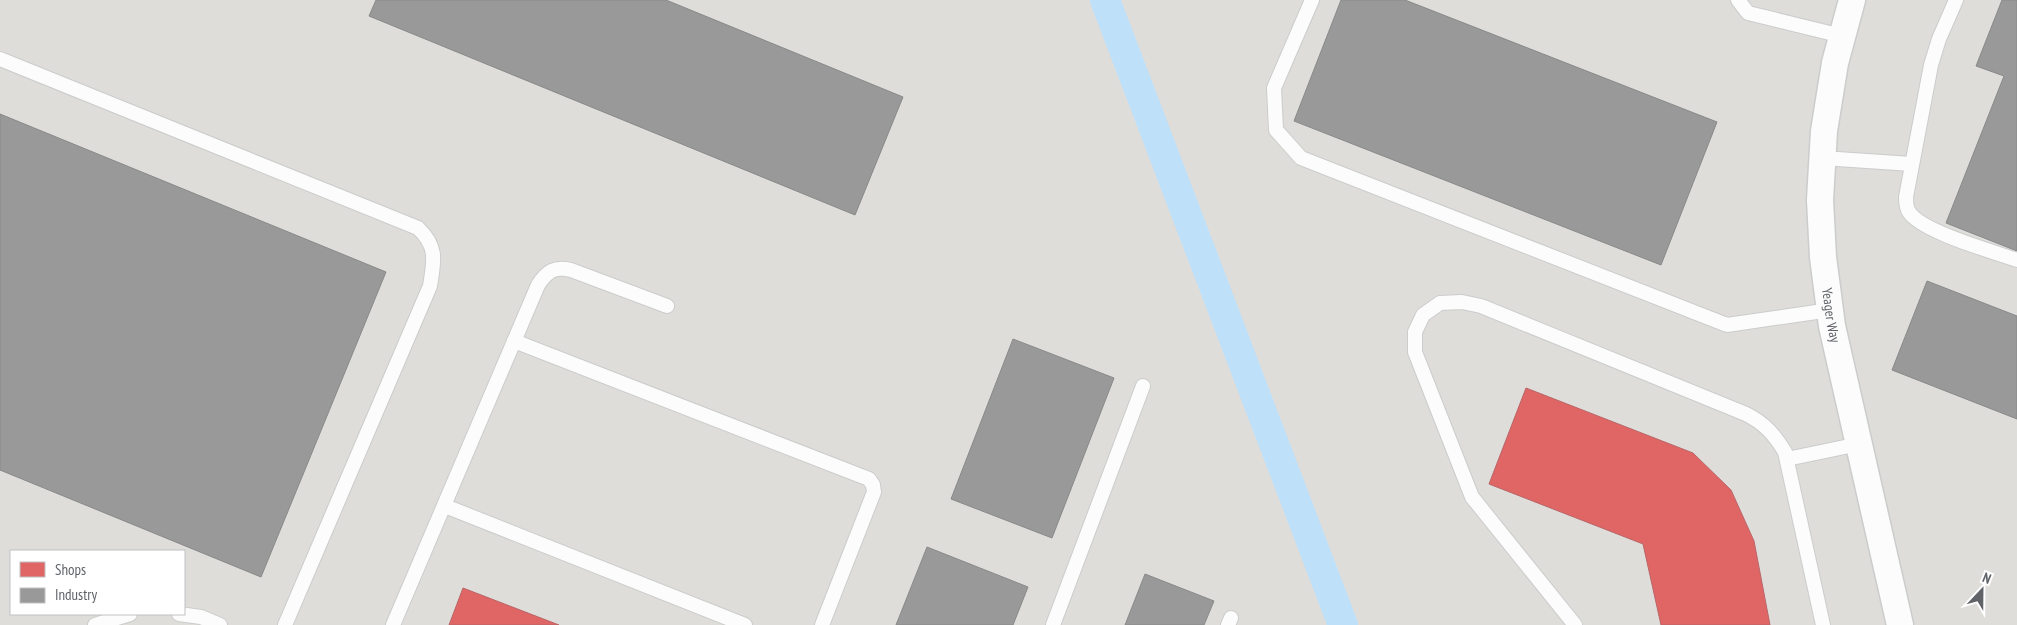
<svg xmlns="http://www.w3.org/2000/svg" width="2017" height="625" font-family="'PT Sans Narrow',sans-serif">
<rect width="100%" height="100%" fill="#efeeea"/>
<path fill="#dfddda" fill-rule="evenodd" d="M0,0h2017v625h-2017zM11,551h173v63h-173z"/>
<g fill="#e06666" stroke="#b96567">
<polygon points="1526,388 1693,453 1731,490 1754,541 1770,625 1661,625 1643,544 1489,484"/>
<polygon points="463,588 559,625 449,625"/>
</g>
<g fill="#999" stroke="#88898a">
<polygon points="376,0 666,0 903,97 855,215 369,16"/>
<polygon points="1341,0 1405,0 1717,122 1661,265 1294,121"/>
<polygon points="2002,0 2017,0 2017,251 1946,223 2004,76 1976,66"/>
<polygon points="0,114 386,272 261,577 0,470"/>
<polygon points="1927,281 2017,316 2017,419 1892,370"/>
<polygon points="1013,339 1114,378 1052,538 951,499"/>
<polygon points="927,547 1028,587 1013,625 896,625"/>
<polygon points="1145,574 1214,601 1204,625 1125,625"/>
</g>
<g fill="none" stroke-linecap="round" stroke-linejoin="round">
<polyline stroke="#bfe0f9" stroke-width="30" points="1105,0 1343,625"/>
<defs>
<g id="service">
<polyline points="1312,0 1274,88 1276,130 1301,158 1727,325 1830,310"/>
<polyline points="1738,0 1748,13 1842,36"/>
<path d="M1956,0l-17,39 -8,26 -25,132c0,4 0,11 3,15 13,20 83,39 108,48"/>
<path d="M0,59l418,169c20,19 16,33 12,58l-145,339"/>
<polyline points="1822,158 1912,164"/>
<polyline points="514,341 869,479 873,485 874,492 822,625"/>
<polyline points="1787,459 1859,444"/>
<polyline points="445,506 745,625"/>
<polyline points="179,614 201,617 220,625"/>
<polyline points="95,625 130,614"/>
<path d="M393,625l145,-340c9,-14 17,-19 33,-15l96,36"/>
<polyline points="1053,625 1143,386"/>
<polyline points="1228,625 1231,618"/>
<path d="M1575,625l-103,-128 -57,-145v-20l8,-17 17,-12 22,-1 19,4 265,108c18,9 28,20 39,38l38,173"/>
</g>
<g id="minor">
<path id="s1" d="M1852,0l-17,63 -11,68 -4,69 3,57 9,69 68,299"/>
</g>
</defs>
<use href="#service" stroke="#cbcccc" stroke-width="16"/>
<use href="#minor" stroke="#cbcccc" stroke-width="29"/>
<use href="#service" stroke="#fdfcfc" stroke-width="14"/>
<use href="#minor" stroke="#fdfcfc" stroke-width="26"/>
</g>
<g text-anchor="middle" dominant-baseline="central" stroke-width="5" stroke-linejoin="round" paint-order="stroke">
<g font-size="14" fill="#5f6368" stroke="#fff">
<text stroke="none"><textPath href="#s1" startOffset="319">Yeager Way</textPath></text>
</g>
</g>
<rect x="10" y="550" width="175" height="65" fill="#ffffff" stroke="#bfc1c3"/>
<rect x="20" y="562" width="25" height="15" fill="#e06666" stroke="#bfc1c3"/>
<text x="55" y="575" font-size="15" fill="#5f6368">Shops</text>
<rect x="20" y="588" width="25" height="15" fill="#999999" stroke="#bfc1c3"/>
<text x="55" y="600" font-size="15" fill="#5f6368">Industry</text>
<g transform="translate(1982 590) rotate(22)" stroke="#ffffff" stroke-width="4" paint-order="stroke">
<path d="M0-4L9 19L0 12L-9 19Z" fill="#5f6368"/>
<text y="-8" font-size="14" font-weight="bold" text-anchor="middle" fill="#5f6368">N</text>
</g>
</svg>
